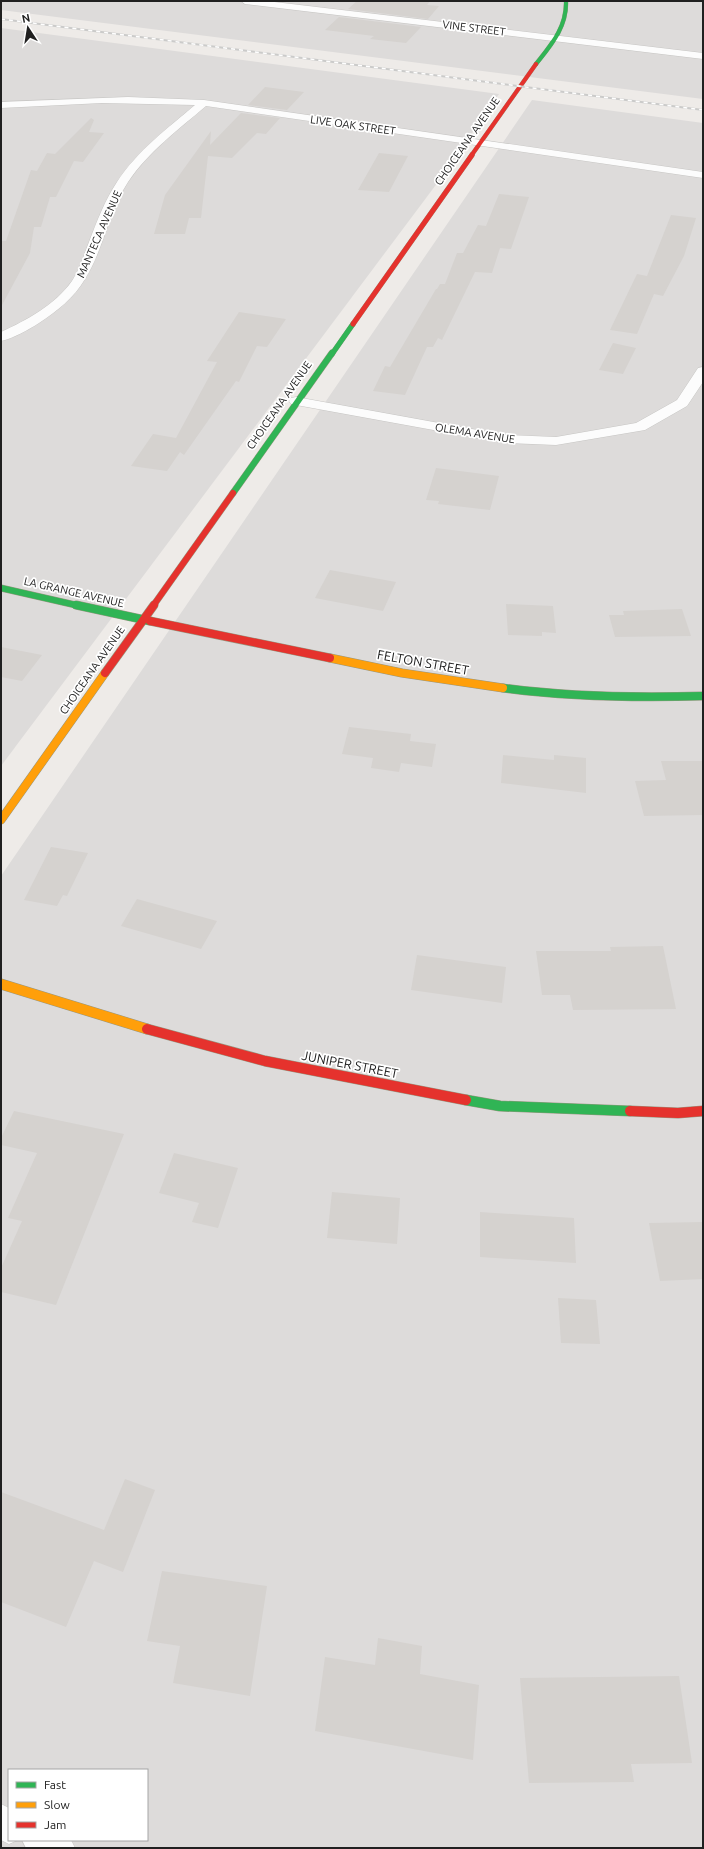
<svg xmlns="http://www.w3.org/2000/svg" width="704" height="1849" font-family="Ubuntu,sans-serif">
<rect width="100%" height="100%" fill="#eeebe8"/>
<g fill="#dddbda" fill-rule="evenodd">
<polygon points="1,1 703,1 703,99 1,10"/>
<polygon points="1,28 499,94 441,178 1,766"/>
<path d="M532,100l171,23v1725h-702v-972zM9,1770h138v70h-138z"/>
</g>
<g fill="#d5d2cf">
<polygon points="357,1 430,1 427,5 439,6 428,19 348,9"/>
<polygon points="339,17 421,27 406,43 370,39 374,36 325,30"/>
<polygon points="265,87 304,92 287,110 248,105"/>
<polygon points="241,113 280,118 266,134 257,133 232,158 208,156 201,218 189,218 185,234 154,234 165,195 211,131 210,145"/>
<polygon points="91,118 94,120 89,132 104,133 83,162 74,161 56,197 50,197 41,227 34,227 30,253 1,307 1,241 6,241 31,170 37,171 47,153 55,154"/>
<polygon points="379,153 408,156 389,192 358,190"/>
<polygon points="499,194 529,197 511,249 500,248 492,273 475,272 442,340 438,338 433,347 427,347 405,395 373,391 385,366 390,367 436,289 437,289 440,284 445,284 457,253 463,253 478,225 486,226"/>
<polygon points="671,215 696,218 684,256 663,296 654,294 637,334 610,330 637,274 647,276"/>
<polygon points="239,312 286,319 267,347 257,346 239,382 236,381 184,455 180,452 167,471 131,466 153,434 176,438 217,362 207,361"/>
<polygon points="613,343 636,348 623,374 599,370"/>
<polygon points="436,468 499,476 490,510 438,504 439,501 426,500"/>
<polygon points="330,570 396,582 383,611 315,598"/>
<polygon points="506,604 553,606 556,633 542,632 542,636 508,635"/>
<polygon points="682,609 691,636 615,637 609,615 624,615 623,611"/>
<polygon points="1,647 42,655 22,681 1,677"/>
<polygon points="349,727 411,734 410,741 436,744 432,767 401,763 399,772 371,768 373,758 342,754"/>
<polygon points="503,755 554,760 554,755 586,758 586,793 501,783"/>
<polygon points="661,761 703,761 703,815 644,816 635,781 666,780"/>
<polygon points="51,847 88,853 67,896 63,895 57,906 24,900"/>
<polygon points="137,899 217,921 201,949 121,926"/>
<polygon points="663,946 676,1009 573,1010 570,995 542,995 536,951 611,951 610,947"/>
<polygon points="417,955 506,967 502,1003 411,990"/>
<polygon points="14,1111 124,1134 56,1305 1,1292 1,1268 22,1221 8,1218 37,1153 1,1145 1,1138"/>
<polygon points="174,1153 238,1168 218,1228 192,1222 199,1203 159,1193"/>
<polygon points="332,1192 400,1198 397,1244 327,1238"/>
<polygon points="480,1212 574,1218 576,1263 480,1257"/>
<polygon points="703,1222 703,1279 660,1281 649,1223"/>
<polygon points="558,1298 596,1300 600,1344 561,1343"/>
<polygon points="125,1479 155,1490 123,1572 94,1561 66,1627 1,1602 1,1492 104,1530"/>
<polygon points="162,1571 267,1586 250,1696 173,1683 180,1646 147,1641"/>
<polygon points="378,1638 422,1646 420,1674 479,1685 473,1760 315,1731 325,1657 375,1665"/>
<polygon points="679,1676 692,1763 631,1764 634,1782 529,1783 520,1678"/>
</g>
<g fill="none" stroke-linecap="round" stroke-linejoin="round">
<defs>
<g id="street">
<polygon points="241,1 266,1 703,53 703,59 245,4"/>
<path d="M128,97l76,3 499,72v6l-497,-72c-27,23 -58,46 -78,76 -20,30 -24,67 -43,97 -11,19 -28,32 -46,44 -11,7 -25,15 -38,18v-9c26,-12 54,-27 71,-51 8,-12 12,-26 17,-39 8,-21 16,-42 28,-60 20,-31 51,-54 78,-77l-93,-2 -101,5v-6z"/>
<polygon points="703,367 703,382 687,406 645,430 556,445 505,443 296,405 291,404 289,401 291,398 296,397 505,435 556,437 636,423 677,400 698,368"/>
<polygon points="1,1804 9,1808 9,1840 18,1840 9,1844 1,1840"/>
<polygon points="22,1840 71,1840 75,1848 26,1848"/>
</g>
<path id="fast-far4" d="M536,64c15,-19 31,-37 30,-63"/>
<polyline id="fast-far3" points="332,354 353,324"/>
<g id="fast-far2">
<polyline points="233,493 332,353"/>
<polyline points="1,588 80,606"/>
</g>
<g id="fast-far1">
<polyline points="76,605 150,621"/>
<path d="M503,688c67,9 133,10 200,8"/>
</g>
<polyline id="fast" points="466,1100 500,1106 630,1111"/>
<g id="slow-far1">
<polyline points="330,658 402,673 503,688"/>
<polyline points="1,820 105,673"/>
</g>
<polyline id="slow" points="1,984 147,1029"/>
<polyline id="jam-far4" points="471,156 536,64"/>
<polyline id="jam-far3" points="353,324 472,155"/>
<polyline id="jam-far2" points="153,606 233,493"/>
<g id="jam-far1">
<polyline points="150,621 330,658"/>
<polyline points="105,673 154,605"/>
</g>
<g id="jam">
<polyline points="147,1029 265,1061 466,1100"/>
<polyline points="630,1111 678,1113 703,1111"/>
</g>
</defs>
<use href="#street" stroke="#c7c6c4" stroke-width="1"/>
<use href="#fast-far4" stroke="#979780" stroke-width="4.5"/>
<use href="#fast-far3" stroke="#979780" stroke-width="5.5"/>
<use href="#fast-far2" stroke="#979780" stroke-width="7"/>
<use href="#fast-far1" stroke="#979780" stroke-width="9"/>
<use href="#fast" stroke="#979780" stroke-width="11"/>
<use href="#slow-far1" stroke="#979780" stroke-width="9"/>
<use href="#slow" stroke="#979780" stroke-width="11"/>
<use href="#jam-far4" stroke="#979780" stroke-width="4.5"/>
<use href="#jam-far3" stroke="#979780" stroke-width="5.5"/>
<use href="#jam-far2" stroke="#979780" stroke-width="7"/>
<use href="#jam-far1" stroke="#979780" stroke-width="9"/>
<use href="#jam" stroke="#979780" stroke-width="11"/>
<use href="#street" fill="#fcfcfc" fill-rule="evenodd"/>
<use href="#fast-far4" stroke="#30b455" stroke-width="4"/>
<use href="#fast-far3" stroke="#30b455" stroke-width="5"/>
<use href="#fast-far2" stroke="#30b455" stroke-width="6"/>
<use href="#fast-far1" stroke="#30b455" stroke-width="8"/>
<use href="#fast" stroke="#30b455" stroke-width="10"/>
<use href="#slow-far1" stroke="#ff9f0a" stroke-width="8"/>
<use href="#slow" stroke="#ff9f0a" stroke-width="10"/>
<use href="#jam-far4" stroke="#e5322d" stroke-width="4"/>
<use href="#jam-far3" stroke="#e5322d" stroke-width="5"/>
<use href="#jam-far2" stroke="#e5322d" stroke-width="6"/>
<use href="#jam-far1" stroke="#e5322d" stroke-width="8"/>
<use href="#jam" stroke="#e5322d" stroke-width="10"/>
<defs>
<polyline id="rail" points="1,19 703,110"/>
</defs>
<use href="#rail" stroke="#cbcbca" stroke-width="2"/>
<use href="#rail" stroke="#fff" stroke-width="1.5" stroke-dasharray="4" stroke-linecap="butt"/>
</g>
<g text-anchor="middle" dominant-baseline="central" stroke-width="3.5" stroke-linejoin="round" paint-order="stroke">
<g font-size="11" fill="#202020" stroke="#fff">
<text transform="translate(474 28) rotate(7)">VINE STREET</text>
<text transform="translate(353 125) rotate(8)">LIVE OAK STREET</text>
<text transform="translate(467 141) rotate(-55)">CHOICEANA AVENUE</text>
<text transform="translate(99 234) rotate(-66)">MANTECA AVENUE</text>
<text transform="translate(279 405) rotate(-55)">CHOICEANA AVENUE</text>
<text transform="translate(475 433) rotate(9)">OLEMA AVENUE</text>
<text transform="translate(74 592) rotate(13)">LA GRANGE AVENUE</text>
<text transform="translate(92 670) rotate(-55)">CHOICEANA AVENUE</text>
</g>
<g font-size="13" fill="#202020" stroke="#fff">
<text transform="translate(423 662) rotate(10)">FELTON STREET</text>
<text transform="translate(350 1064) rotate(11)">JUNIPER STREET</text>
</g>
</g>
<rect width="704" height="1849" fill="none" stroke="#202020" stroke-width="4"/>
<rect x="8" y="1769" width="140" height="72" fill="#ffffff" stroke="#a6a6a6"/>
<rect x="16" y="1782" width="20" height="6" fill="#30b455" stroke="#a6a6a6"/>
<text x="44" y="1789" font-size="12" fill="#202020">Fast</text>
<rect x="16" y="1802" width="20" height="6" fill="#ff9f0a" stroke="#a6a6a6"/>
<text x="44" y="1809" font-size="12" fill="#202020">Slow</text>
<rect x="16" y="1822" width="20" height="6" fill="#e5322d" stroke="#a6a6a6"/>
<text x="44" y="1829" font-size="12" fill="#202020">Jam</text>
<g transform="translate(28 28) rotate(348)" stroke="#ffffff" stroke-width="3" paint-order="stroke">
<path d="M0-3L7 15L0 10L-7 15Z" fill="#202020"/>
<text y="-6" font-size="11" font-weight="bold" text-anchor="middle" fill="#202020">N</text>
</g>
</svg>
